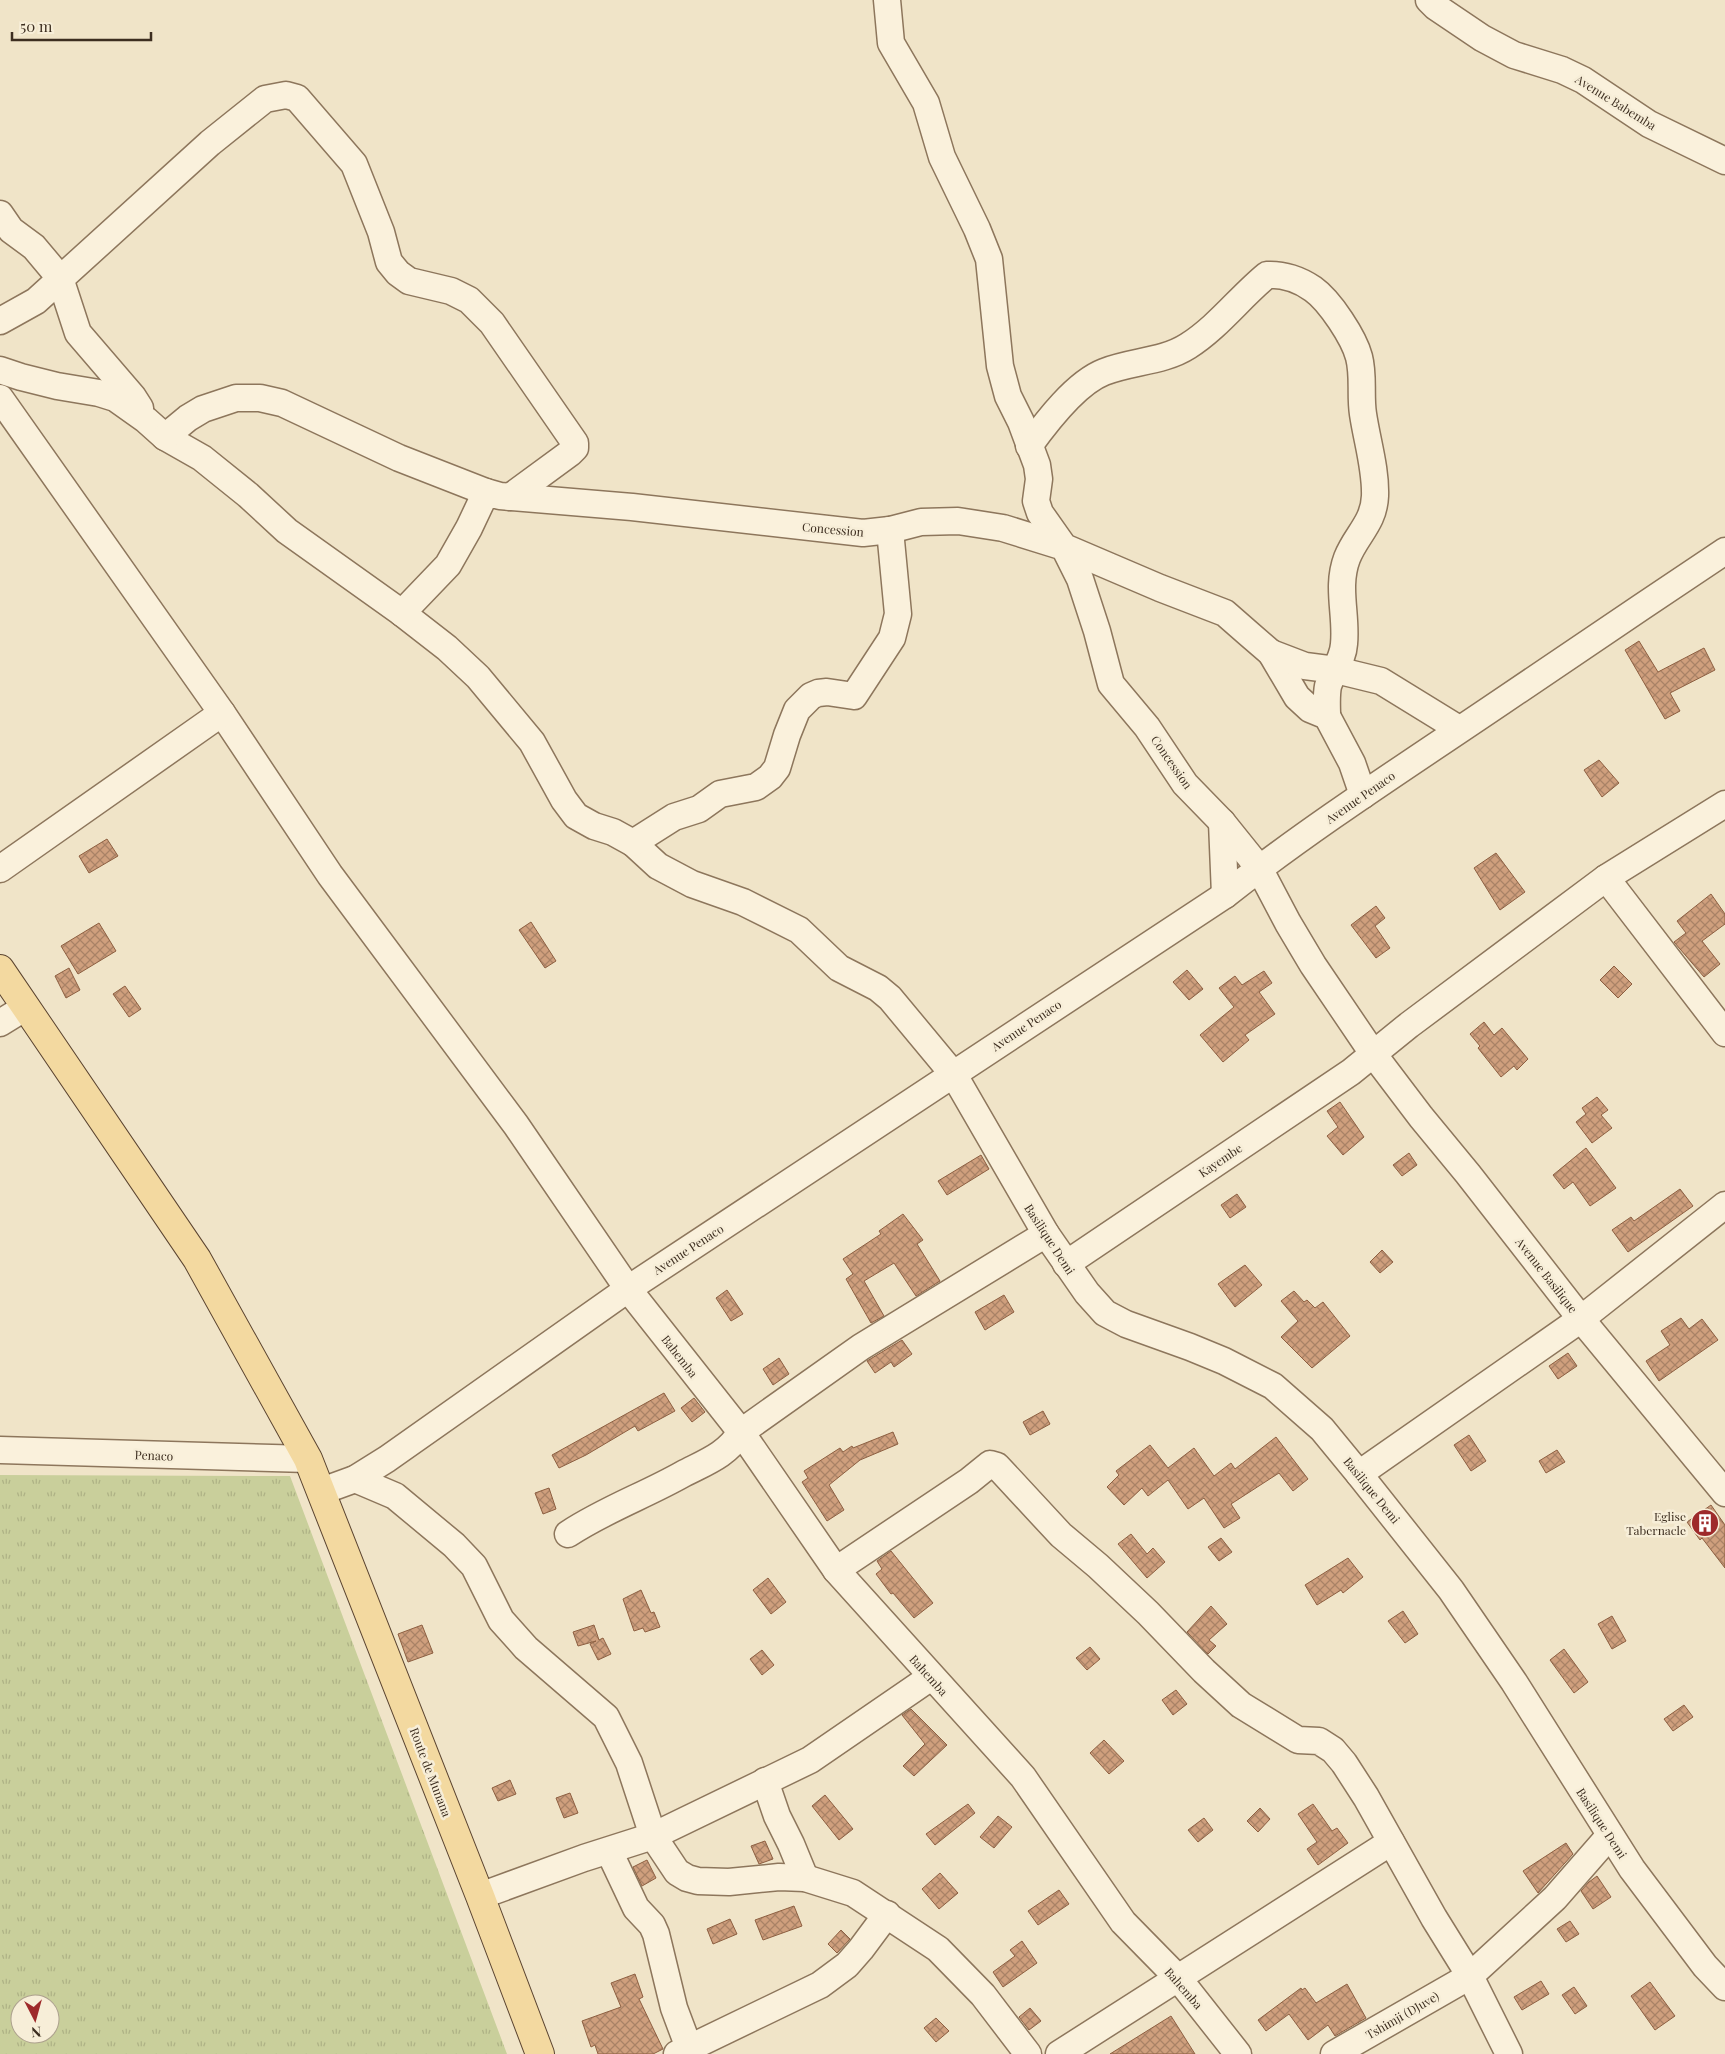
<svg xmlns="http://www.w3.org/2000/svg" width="1725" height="2054" font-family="'Playfair Display',serif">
<defs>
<pattern id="grass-tufts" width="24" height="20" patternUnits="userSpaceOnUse" patternTransform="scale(1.25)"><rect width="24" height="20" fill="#c9cf9b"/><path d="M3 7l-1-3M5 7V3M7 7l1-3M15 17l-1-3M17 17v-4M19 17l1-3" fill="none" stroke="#aeb285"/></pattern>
<pattern id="building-cross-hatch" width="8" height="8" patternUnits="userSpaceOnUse" patternTransform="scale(1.25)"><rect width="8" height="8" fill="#cf9f7d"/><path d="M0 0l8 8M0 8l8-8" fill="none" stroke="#a98266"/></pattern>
</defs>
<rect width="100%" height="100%" fill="#f0e4c8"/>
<path fill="url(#grass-tufts)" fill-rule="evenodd" d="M0,1475l290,1 217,578h-507zM20,2004h30v30h-30z"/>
<g fill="url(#building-cross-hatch)" stroke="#8d5f41">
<polygon points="1639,641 1658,672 1704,648 1715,670 1670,693 1680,711 1665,719 1625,650"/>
<polygon points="1599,760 1619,783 1602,797 1584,770"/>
<polygon points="107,839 118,856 89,873 79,856"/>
<polygon points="1496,853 1525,892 1500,910 1474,868"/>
<polygon points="1711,894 1725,914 1725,924 1702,941 1720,964 1704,977 1674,942 1686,933 1677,921"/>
<polygon points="1376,906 1385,918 1375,926 1390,948 1376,958 1351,925"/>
<polygon points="531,922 556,961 545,968 519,930"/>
<polygon points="99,923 116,951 78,974 61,946"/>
<polygon points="1614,966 1632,984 1618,998 1600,980"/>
<polygon points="69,968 80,990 66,998 55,976"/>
<polygon points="1187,970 1203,989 1189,1000 1173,982"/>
<polygon points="1264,971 1272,983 1259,992 1275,1014 1245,1035 1249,1040 1223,1062 1200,1035 1234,1007 1219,988 1235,976 1242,985"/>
<polygon points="125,986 141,1009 129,1017 113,994"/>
<polygon points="1484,1022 1494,1035 1502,1028 1528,1059 1517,1070 1514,1066 1501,1077 1478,1048 1480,1046 1470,1034"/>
<polygon points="1597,1097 1608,1110 1601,1115 1612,1128 1592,1143 1576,1122 1586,1114 1582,1108"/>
<polygon points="1340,1102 1364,1137 1343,1155 1327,1136 1338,1127 1327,1111"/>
<polygon points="1586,1148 1616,1188 1590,1206 1573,1182 1564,1189 1553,1175"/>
<polygon points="1409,1153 1417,1165 1402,1176 1393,1165"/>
<polygon points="981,1155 989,1169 947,1195 938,1181"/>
<polygon points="1680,1189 1693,1206 1628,1252 1612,1230 1631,1217 1634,1221"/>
<polygon points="1237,1194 1246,1207 1230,1218 1221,1205"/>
<polygon points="903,1214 923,1240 917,1244 940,1281 916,1296 894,1263 864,1281 884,1316 871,1323 846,1279 853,1274 843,1259 881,1234 879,1231"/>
<polygon points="1382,1250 1393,1262 1380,1273 1370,1262"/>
<polygon points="1245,1265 1262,1285 1235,1307 1218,1284"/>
<polygon points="727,1290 743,1314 731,1321 716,1298"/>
<polygon points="1294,1291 1304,1302 1307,1300 1315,1308 1323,1302 1350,1336 1312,1368 1281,1337 1298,1321 1281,1301"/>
<polygon points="1004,1295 1014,1312 985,1330 975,1312"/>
<polygon points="1681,1318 1689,1329 1702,1319 1718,1340 1659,1381 1646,1361 1670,1345 1661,1331"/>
<polygon points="902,1340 912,1354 894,1367 891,1362 875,1373 867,1361"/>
<polygon points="1568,1353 1577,1366 1558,1379 1549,1366"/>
<polygon points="779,1358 789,1374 773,1385 763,1369"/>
<polygon points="664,1393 675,1411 638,1431 635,1426 586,1455 559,1468 552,1455"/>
<polygon points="694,1398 705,1412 692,1422 681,1408"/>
<polygon points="1043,1411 1050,1424 1030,1435 1023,1422"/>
<polygon points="893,1432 898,1444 860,1460 829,1485 844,1510 827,1521 802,1482 808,1478 804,1471 840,1448 843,1452 852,1446 853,1448"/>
<polygon points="1469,1435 1486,1461 1471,1471 1454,1445"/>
<polygon points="1276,1437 1308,1479 1293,1491 1279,1473 1231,1504 1240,1518 1224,1528 1204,1498 1188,1509 1168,1480 1148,1496 1142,1488 1124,1505 1107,1487 1119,1475 1116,1471 1150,1445 1168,1468 1194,1448 1214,1476 1231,1463 1235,1469"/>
<polygon points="1557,1450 1565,1462 1546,1473 1539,1461"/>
<polygon points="549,1488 556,1509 543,1514 535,1493"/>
<polygon points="1711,1505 1725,1525 1725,1568 1702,1538 1700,1540 1687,1522"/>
<polygon points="1131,1534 1147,1554 1153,1548 1165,1562 1147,1578 1118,1544"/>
<polygon points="1221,1538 1232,1552 1219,1561 1208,1547"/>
<polygon points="891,1551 933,1603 914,1618 893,1593 891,1594 876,1574 882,1569 877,1561"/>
<polygon points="1348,1558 1363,1577 1343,1593 1341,1590 1317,1605 1305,1585"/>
<polygon points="768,1578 786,1602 771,1614 753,1590"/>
<polygon points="641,1590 651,1613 654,1612 660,1627 645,1632 643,1628 634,1631 623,1599"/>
<polygon points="1211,1606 1227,1624 1209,1640 1216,1646 1208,1654 1187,1632"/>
<polygon points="1403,1611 1418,1634 1405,1643 1388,1621"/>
<polygon points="1612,1616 1626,1641 1612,1649 1598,1624"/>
<polygon points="422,1625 433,1653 408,1662 398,1634"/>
<polygon points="594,1625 599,1640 603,1638 611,1654 598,1660 590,1644 596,1641 578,1646 573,1632"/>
<polygon points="1090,1647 1100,1659 1087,1670 1076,1658"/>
<polygon points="1564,1649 1588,1682 1574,1693 1550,1660"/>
<polygon points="762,1650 774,1665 762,1675 750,1659"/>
<polygon points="1176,1690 1187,1704 1173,1715 1162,1700"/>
<polygon points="1684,1705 1693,1717 1673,1731 1664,1719"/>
<polygon points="911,1709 947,1745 914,1776 903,1766 925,1744 902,1715"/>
<polygon points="1104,1740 1124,1761 1109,1774 1090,1753"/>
<polygon points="510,1780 516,1794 498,1801 492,1788"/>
<polygon points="570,1793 578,1813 564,1818 556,1798"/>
<polygon points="825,1795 853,1829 839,1840 812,1806"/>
<polygon points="968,1804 975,1813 935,1845 926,1834"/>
<polygon points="1313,1804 1332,1831 1337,1828 1348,1843 1318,1865 1307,1849 1317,1842 1298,1814"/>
<polygon points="1260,1808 1270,1819 1258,1832 1247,1821"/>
<polygon points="998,1816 1012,1827 994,1848 980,1837"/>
<polygon points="1204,1818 1213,1830 1198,1842 1188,1830"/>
<polygon points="765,1841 773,1859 759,1864 751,1846"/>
<polygon points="1566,1843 1573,1854 1538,1893 1523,1871"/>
<polygon points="647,1860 656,1878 642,1886 633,1867"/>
<polygon points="940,1873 958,1893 939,1909 922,1889"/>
<polygon points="1597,1876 1611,1897 1593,1909 1581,1891 1589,1882"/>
<polygon points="1059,1890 1069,1904 1038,1925 1028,1911"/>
<polygon points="794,1906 802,1926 763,1940 755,1920"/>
<polygon points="730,1919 737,1934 713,1944 707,1929"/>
<polygon points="1570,1921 1579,1934 1566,1942 1557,1929"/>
<polygon points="841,1930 850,1939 837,1953 828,1944"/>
<polygon points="1022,1941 1037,1963 1003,1987 993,1972 1015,1956 1010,1950"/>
<polygon points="635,1974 643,1997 639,1999 663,2049 653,2054 598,2054 595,2045 591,2047 582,2021 621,2007 611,1983"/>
<polygon points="1541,1981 1549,1994 1522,2010 1514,1997"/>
<polygon points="1650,1982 1675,2016 1655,2030 1631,1996"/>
<polygon points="1347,1984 1366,2018 1335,2036 1328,2025 1308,2040 1289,2014 1266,2031 1258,2020 1301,1988 1302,1990 1305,1988 1316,2003"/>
<polygon points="1574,1987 1587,2006 1575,2014 1562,1995"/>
<polygon points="1030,2008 1041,2021 1029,2030 1019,2017"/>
<polygon points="1171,2016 1195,2054 1110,2054"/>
<polygon points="936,2018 949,2031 936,2042 924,2028"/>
</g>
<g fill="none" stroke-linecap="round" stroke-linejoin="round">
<defs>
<g id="minor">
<polyline points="887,0 891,43 926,103 942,157 977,229 989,259 1000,366 1008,396 1021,422 1037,465 1039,479 1036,501 1040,513 1064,547 1160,588 1225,613 1249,634 1271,653 1297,697 1310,709 1327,716 1352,763 1363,795"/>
<polyline points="1429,0 1436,7 1482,38 1514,55 1562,70 1583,80 1649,124 1725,161"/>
<polyline points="0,214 11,230 34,247 60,278 78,333 133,397 140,408"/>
<polyline points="0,321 36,301 210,143 265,99 286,95 297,98 354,164 381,232 389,262 398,273 409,281 451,291 469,300 492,323 575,443 575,448 570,453 510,497"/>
<polyline points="0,370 21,377 57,386 99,393 115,398 146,420 165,437 202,458 248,495 287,531 402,613 447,648 478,677 532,742 564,800 576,816 594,826 613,832 633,843 658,866 692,884 743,902 799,930 839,968 878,988 890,998 954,1075 1046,1234 1087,1293 1105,1313 1126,1324 1190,1347 1224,1361 1273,1386 1322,1429 1359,1474 1451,1590 1514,1682 1632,1869 1705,1966 1725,1987"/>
<polyline points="0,398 222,713 330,875 516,1125 628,1289 741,1432 836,1570 1023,1777 1123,1922 1178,1978 1238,2054"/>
<polyline points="165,437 188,418 203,409 236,398 260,398 282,403 399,458 486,492"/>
<path d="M1029,446c18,-25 47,-63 75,-74 28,-11 59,-10 84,-26 30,-19 52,-49 79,-71 16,-1 33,5 46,14 17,12 41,49 46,68 5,19 1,38 4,57 4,27 13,55 12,82 -1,27 -19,39 -28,62 -11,29 0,57 -3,86 -1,16 -11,27 -16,42 -2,10 -1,20 -1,30"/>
<polyline points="402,613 448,565 469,528 486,492 500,496 632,507 863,533 890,530 921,522 958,521 1003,528 1064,547 1080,579 1097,631 1111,684 1147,727 1185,784 1222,822 1259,868 1288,923 1313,965 1374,1055 1421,1117 1468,1174 1581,1319 1725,1493"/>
<polyline points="1271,653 1305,666 1336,670 1381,681 1459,729"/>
<polyline points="1222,822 1225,895"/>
<polyline points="633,843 674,817 699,809 720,794 756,787 770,777 777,768 787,735 797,710 811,696 818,693 827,692 854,696 892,638 898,614 890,530"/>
<polyline points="0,869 222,713"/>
<polyline points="1606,878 1725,1033"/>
<polyline points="0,1023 26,1007"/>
<polyline points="1066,1264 1351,1072 1409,1025 1606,878 1725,804"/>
<polyline points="0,1450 308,1459"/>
<polyline points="1359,1474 1581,1319 1725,1205"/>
<polyline points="355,1479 395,1496 454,1545 474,1566 501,1620 526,1648 606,1717 629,1763 653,1836 677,1872 687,1878 698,1881 729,1882 779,1877 805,1878 853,1893 938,1949 983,1995 1028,2054"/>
<path d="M322,1491l33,-12 32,-20 241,-170 597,-394c88,-69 183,-130 276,-193 75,-51 149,-101 224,-151"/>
<path d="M568,1534c36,-24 78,-39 115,-60 23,-12 44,-19 58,-42l120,-85 185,-113"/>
<polyline points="836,1570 969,1481 990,1464 997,1466 1061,1535 1098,1566 1148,1613 1204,1671 1241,1705 1298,1740 1319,1741 1333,1750 1344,1763 1366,1797 1434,1918 1470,1976 1509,2054"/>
<polyline points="765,1781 777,1816 791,1844 805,1878"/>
<polyline points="609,1851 636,1908 652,1925 656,1934 674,2008 689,2048"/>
<polyline points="480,1896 584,1858 653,1836 810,1760 931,1677"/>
<polyline points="677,2054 820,1985 847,1965 861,1949 887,1914"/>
<polyline points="1059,2054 1391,1842"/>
<polyline points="1334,2054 1470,1976 1555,1898 1610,1835"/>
</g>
<polyline id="major" points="0,969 197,1259 308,1459 480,1896 540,2054"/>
</defs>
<use href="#minor" stroke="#8d765c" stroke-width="29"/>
<use href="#major" stroke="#5b4430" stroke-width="30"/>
<use href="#minor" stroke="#faf1dc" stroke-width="26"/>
<use href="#major" stroke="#f3d9a0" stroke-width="28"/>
</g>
<defs>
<symbol id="building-disc" viewBox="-11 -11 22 22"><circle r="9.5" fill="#9e2a2b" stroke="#f7eed8"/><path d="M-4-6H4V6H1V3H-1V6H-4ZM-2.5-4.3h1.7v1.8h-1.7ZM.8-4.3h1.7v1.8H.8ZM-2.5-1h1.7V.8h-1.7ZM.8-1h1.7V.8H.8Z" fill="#fff"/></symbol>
</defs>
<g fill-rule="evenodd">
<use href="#building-disc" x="1689" y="1507" width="32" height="32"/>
</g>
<g text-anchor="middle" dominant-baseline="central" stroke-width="5" stroke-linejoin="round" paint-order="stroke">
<g font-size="12" fill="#3d2e20" stroke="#f7eed8">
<text transform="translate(1616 102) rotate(32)">Avenue Babemba</text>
<text transform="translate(833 529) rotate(5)">Concession</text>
<text transform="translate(1172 762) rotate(55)">Concession</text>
<text transform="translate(1360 797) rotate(-35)">Avenue Penaco</text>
<text transform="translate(1026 1025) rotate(-34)">Avenue Penaco</text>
<text transform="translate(1220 1160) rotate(-34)">Kayembe</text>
<text transform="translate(1050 1239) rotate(57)">Basilique Demi</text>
<text transform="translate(688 1249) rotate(-33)">Avenue Penaco</text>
<text transform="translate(1547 1275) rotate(52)">Avenue Basilique</text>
<text transform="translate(680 1356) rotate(52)">Bahemba</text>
<text transform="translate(154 1455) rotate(2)">Penaco</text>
<text transform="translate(1372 1490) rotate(51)">Basilique Demi</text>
<text transform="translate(929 1675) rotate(48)">Bahemba</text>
<text transform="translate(431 1772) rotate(69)">Route de Munana</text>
<text transform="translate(1602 1823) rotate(57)">Basilique Demi</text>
<text transform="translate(1184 1988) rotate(49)">Bahemba</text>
<text transform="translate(1402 2015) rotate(-30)">Tshimji (DJuve)</text>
</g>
<g font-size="12" fill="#3d2e20" stroke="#f7eed8" text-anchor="end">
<text x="1686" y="1516">Eglise<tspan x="1686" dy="14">Tabernacle</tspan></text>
</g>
</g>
<g transform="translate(35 2019) rotate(174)"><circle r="24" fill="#f7eed8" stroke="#ada18e"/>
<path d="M0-4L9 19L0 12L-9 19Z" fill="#9e2a2b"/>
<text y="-8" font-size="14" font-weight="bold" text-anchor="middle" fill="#3d2e20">N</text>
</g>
<path d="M12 32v8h139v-8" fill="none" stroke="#3d2e20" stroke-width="2.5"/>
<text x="20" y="32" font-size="15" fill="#3d2e20" stroke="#f7eed8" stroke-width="4" paint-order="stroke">50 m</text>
</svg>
